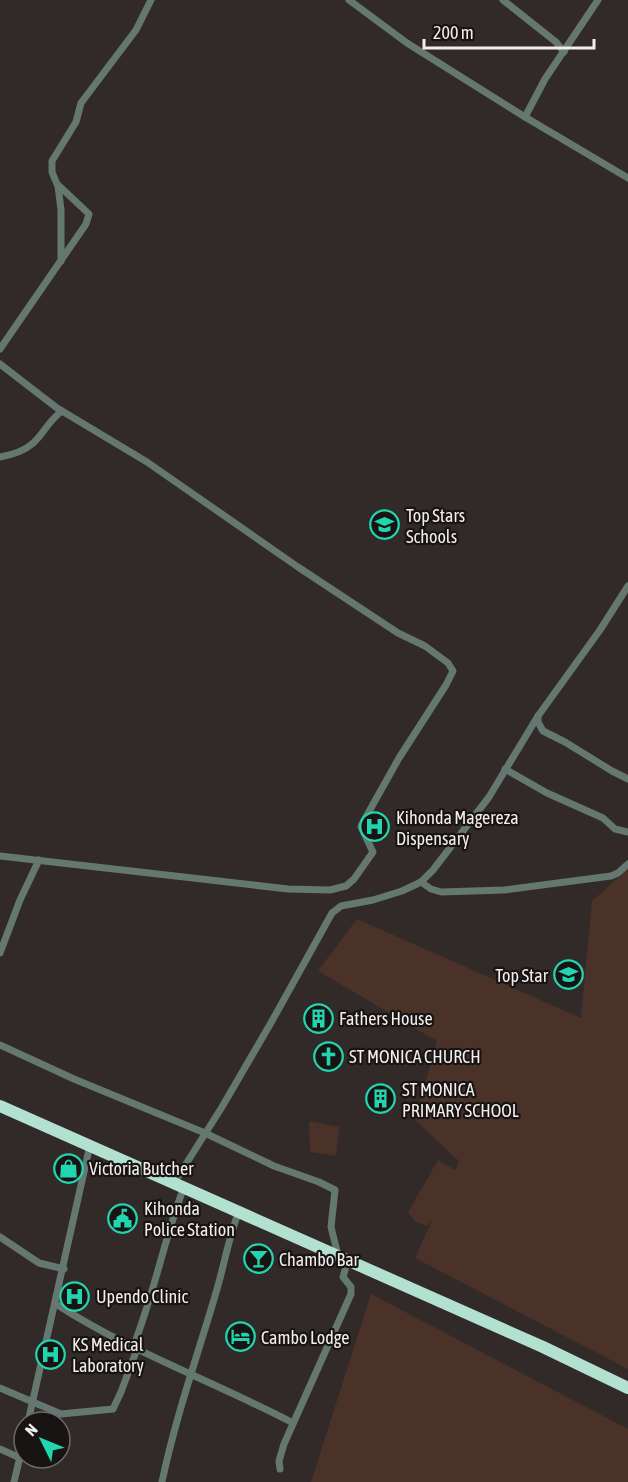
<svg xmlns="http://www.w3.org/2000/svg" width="628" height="1482" font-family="'Asap Condensed',sans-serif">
<rect width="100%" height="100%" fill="#312a28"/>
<g fill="#4b3229">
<polygon points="628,869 628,1369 415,1258 432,1220 427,1226 415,1222 408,1212 438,1160 455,1170 459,1161 415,1120 437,1041 318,971 357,919 581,1018 592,901"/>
<polygon points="309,1121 339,1127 336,1156 310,1152"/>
<polygon points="371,1294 628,1429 628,1482 311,1482"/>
</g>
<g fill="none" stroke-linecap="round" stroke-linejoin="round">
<g stroke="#657771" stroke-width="7">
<polyline points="349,0 407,43 525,117 628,178"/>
<polyline points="503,0 556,42 564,52"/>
<polyline points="525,117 545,79 598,0"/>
<polyline points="58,186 61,210 61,261"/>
<polyline points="0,349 86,224 89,214 57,184 52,172 52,161 76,122 81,103 136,30 151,0"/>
<polyline points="0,364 57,408 147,462 298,567 398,633 425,646 448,663 453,671 446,685 399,758 362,824 361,827 373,852 354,879 346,886 330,890 288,889 0,856"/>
<path d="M0,457c11,-2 23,-5 32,-13 11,-9 16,-23 30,-33"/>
<polyline points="538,716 538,722 543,731 565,742 612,771 628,779"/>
<polyline points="505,769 547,793 603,818 615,829 628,832"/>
<polyline points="421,882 431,889 441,892 504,890 611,876 618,873 628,864"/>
<polyline points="0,953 20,900 39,860"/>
<polyline points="0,1045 74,1079 205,1133 274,1166 319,1182 335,1190 331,1227 338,1255"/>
<polyline points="174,1183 222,1107 272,1021 332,913 341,906 373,900 402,891 421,882 433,870 489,797 538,716 600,630 628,586"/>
<polyline points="0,1237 39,1263 64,1269"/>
<path d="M56,1304c74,48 159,78 237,119"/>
<path d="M133,1347c21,-52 31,-108 51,-160"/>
<polyline points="0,1388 61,1414 113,1409 121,1392 137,1349"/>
<polyline points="28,1422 90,1145"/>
<polyline points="0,1449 20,1458"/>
<polyline points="280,1469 279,1461 284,1444 351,1294 351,1287 343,1277 348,1260"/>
<polyline points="14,1482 24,1440"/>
<path d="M162,1482c13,-63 35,-125 53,-186 9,-29 13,-57 24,-85"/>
</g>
<polyline stroke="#b2e1d2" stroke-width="12" points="0,1106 543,1347 628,1388"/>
</g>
<defs>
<symbol id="school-ring" viewBox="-11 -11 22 22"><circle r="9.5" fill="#171413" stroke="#23d5af" stroke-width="1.5"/><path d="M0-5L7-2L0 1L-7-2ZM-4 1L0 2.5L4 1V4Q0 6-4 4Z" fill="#23d5af"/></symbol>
<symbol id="hospital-ring" viewBox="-11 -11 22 22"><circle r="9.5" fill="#171413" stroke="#23d5af" stroke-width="1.5"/><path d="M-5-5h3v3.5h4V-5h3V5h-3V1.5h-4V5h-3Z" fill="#23d5af"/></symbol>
<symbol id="building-ring" viewBox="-11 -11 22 22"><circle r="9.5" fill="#171413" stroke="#23d5af" stroke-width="1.5"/><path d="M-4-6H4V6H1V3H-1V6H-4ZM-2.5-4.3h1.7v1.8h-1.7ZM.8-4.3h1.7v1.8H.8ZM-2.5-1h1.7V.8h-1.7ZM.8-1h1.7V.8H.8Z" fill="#23d5af"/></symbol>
<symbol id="church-ring" viewBox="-11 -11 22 22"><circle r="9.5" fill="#171413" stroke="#23d5af" stroke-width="1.5"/><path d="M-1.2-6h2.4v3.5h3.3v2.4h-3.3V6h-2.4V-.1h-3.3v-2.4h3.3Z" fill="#23d5af"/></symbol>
<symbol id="shop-ring" viewBox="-11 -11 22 22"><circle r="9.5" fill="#171413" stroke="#23d5af" stroke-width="1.5"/><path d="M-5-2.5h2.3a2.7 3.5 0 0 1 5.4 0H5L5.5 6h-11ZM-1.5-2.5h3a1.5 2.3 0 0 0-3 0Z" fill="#23d5af"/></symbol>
<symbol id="civic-ring" viewBox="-11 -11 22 22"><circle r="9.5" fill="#171413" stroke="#23d5af" stroke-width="1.5"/><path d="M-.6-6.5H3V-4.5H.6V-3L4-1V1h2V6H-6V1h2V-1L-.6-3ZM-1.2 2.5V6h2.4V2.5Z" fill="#23d5af"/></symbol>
<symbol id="bar-ring" viewBox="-11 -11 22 22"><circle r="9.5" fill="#171413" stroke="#23d5af" stroke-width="1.5"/><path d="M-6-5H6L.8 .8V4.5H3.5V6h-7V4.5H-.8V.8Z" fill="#23d5af"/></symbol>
<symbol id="hotel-ring" viewBox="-11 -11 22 22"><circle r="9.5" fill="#171413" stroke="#23d5af" stroke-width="1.5"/><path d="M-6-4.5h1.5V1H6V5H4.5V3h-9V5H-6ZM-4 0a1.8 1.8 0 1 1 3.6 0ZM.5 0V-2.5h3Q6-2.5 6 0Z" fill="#23d5af"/></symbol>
</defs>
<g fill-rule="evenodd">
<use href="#school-ring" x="368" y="508" width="33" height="33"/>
<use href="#hospital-ring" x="358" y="810" width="33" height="33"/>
<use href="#school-ring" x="552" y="958" width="33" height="33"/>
<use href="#building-ring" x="302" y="1002" width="33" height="33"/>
<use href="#church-ring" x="312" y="1040" width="33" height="33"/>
<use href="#building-ring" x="364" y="1082" width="33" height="33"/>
<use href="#shop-ring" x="52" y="1152" width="33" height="33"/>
<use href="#civic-ring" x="106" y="1202" width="33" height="33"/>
<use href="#bar-ring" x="242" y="1242" width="33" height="33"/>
<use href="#hospital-ring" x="58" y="1280" width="33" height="33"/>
<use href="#hotel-ring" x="224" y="1320" width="33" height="33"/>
<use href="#hospital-ring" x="34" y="1338" width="33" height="33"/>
</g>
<g text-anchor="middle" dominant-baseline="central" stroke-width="4.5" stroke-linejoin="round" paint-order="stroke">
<g font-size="18" fill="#f3eeec" stroke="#171413" text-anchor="start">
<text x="406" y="515">Top Stars<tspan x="406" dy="21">Schools</tspan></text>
<text x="396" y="817">Kihonda Magereza<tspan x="396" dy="21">Dispensary</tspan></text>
<text x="548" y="975" text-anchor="end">Top Star</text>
<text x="339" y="1018">Fathers House</text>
<text x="349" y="1056">ST MONICA CHURCH</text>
<text x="402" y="1089">ST MONICA<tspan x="402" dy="21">PRIMARY SCHOOL</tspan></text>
<text x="89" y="1168">Victoria Butcher</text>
<text x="144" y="1208">Kihonda<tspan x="144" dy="21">Police Station</tspan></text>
<text x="279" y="1259">Chambo Bar</text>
<text x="96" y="1296">Upendo Clinic</text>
<text x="261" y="1337">Cambo Lodge</text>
<text x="72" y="1344">KS Medical<tspan x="72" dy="21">Laboratory</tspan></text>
</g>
</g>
<g transform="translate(42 1440) rotate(313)"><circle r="28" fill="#171413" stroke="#6f6b6a" stroke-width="1.5"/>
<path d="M0-4.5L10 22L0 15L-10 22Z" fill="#23d5af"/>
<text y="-9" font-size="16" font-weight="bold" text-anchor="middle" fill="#f3eeec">N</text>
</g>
<path d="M424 39v9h170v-9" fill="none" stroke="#f3eeec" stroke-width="3"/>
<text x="433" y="39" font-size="18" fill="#f3eeec" stroke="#171413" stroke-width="4.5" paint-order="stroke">200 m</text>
</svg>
